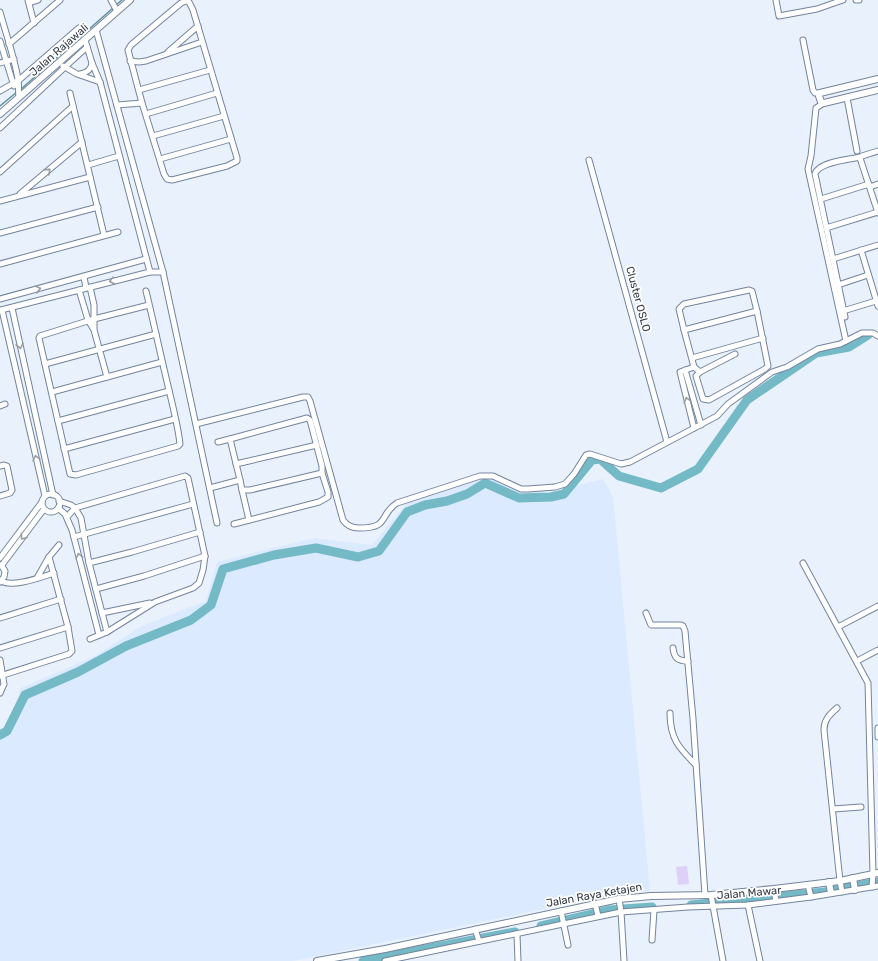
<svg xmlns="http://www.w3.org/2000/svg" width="878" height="961" font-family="Rubik,sans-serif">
<rect width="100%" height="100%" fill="#e9f1fc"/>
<polygon fill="#dbeafe" points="484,474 546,493 603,479 613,497 650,891 612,895 293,961 0,961 0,729 6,727 21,688 95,656 142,626 206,601 217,562 314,538 372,545 410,499"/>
<polygon fill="#ded0f9" points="687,866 689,884 678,885 676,867"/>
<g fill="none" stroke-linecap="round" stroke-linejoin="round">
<g stroke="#60939f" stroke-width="1.5">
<polyline points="116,5 122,0"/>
<polyline points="20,90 113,8"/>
<polyline points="0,106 17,92"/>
</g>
<g stroke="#73b9c6" stroke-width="9">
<polyline points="0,735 7,731 25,695 78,672 126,646 191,620 211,605 223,569 274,555 316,548 358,557 379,551 407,512 425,505 447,501 467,494 485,483 519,498 551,497 564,494 592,460 600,459 619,476 661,488 698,469 747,400 816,353 849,347 868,335"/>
<polyline points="691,905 825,892 878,882"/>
<polyline points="541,926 610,910 652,907"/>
<polyline points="363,961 515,932"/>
</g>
<defs>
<g id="minor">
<polyline points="28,0 34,23"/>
<polyline points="111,0 117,11"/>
<polyline points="776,0 779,16 817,9 843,0"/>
<polyline points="856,0 859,0"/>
<polygon points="186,1 189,2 193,10 237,158 237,161 227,166 172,180 167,179 164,174 142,103 128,50 131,45 181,3"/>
<polyline points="29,3 38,0"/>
<path d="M0,12c6,22 14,44 18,67 1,6 0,12 1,18"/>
<polyline points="96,30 163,272 217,523"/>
<polyline points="85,40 92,63 100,82 150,272"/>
<polyline points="803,40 813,90 815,93 820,93"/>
<polyline points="0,41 14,86"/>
<polyline points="9,44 60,0"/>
<polyline points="168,52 198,26"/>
<polyline points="130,61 139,62 146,61 202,42"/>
<polyline points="0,63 14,59"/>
<polyline points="63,66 77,74 100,82"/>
<path d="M80,74c7,-1 11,-4 12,-11"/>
<polyline points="139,90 210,70"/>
<polyline points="0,91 19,80 79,28"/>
<polyline points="70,93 104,235"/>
<polyline points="847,98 857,151"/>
<polyline points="824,103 816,108 811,156 808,169 846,341"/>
<polyline points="117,105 142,103"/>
<polyline points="146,114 217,93"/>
<polyline points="0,128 65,67 87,47"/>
<polyline points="153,136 224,116"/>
<polyline points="878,151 862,156 860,158 878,213"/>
<polyline points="160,159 231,139"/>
<polyline points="589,160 667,442"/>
<polyline points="88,165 119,156"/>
<polyline points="0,172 73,106"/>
<polyline points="870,187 878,184"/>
<polyline points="20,194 82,142"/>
<polyline points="821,199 869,184"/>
<polyline points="0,201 90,177"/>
<polyline points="826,228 878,212"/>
<polyline points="0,233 98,207"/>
<polyline points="861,250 878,306"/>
<polyline points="833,259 878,245"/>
<polyline points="0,264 118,232"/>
<polyline points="84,277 86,288"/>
<polyline points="838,285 868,275"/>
<polyline points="90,287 94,305 94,329"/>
<polyline points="79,290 88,320 94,330 107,377"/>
<path d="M146,291c8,33 15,66 23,99 4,17 9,36 11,54l-2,2 -102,29 -6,-1 -31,-136 1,-2 54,-17 55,-14"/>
<polyline points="0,299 146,259"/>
<polyline points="12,308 53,495"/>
<polyline points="1,310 150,272 163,272"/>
<polyline points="2,310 45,496"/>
<polyline points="843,311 876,301"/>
<path d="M845,317l-30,-143c3,-12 35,-15 46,-17"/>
<polyline points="684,330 679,309 684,304 749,290 752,291 757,311"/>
<polyline points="692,358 763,338"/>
<polyline points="45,364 156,334"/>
<polyline points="694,367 684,330 757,311 768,366 765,369 709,400 703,399 696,376 700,372"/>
<polyline points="685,370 701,425"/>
<polyline points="52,392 162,362"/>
<polyline points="0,406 5,404"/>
<polyline points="58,421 169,391"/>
<path d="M196,424l107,-27h5l2,4 33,119c4,6 9,8 16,8 32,0 19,-13 38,-25l83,-27h13l28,13h7l27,-2 10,-3 9,-10 12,-19 4,-1 31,10 9,-2 87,-46 11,-12 44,-32 15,-5 31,-18 22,-5 22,-11h11l5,3"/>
<polyline points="694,428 680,372 694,367 700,372 735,354"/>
<polyline points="230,439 307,418 310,420 322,466 322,473 328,492 328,497 319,502 234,524"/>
<polyline points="64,449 175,419"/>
<polyline points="236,464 317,445"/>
<polyline points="0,466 4,465 7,466 12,490 10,493 0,496"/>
<polyline points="240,480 242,490 250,490 322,473"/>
<polyline points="210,488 240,480 230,439 218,442"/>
<polyline points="242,490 249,520"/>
<circle cx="51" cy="503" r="9"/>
<polyline points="59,501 71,505 75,508 81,518 89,563 107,632"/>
<polyline points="58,508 65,514 72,530 99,635"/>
<polyline points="67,517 75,508 185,476 188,478 205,556 203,570 199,583 193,588 155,602 107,632 90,639"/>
<polyline points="74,537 193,504"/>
<polyline points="0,558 42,502"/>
<polyline points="89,563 132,552 200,532"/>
<polyline points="803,563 868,683 873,874 872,887"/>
<polyline points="2,565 44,509"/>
<polyline points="37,578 49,557 59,545"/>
<path d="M1,581c12,7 40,-4 53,-8"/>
<polyline points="0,582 4,577 5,571 1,565"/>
<polyline points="96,589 144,576 205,556"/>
<polyline points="102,613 150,603"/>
<polyline points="646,613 651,625 681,625 683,626 685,631 693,719 705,895"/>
<polyline points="0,618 61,599"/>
<polyline points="838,627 878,606"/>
<polyline points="0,648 68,627"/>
<path d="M673,648c1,10 5,13 15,13"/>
<polyline points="0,660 4,684 0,693"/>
<polyline points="857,661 878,650"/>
<polyline points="0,676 69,654 72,651 68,627 49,557"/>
<path d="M837,708c-8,7 -13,12 -13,22l16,151 2,11"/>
<path d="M670,713c0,26 9,35 26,52"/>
<polyline points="878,728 878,737"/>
<polyline points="833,809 861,807"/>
<polyline points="808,885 811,897"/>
<polyline points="774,889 776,901"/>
<polyline points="711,895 723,961"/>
<polyline points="619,899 621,912 624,961"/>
<polyline points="595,903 598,916"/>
<polyline points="748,905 760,961"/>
<polyline points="561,911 568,945"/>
<polyline points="475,929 479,941"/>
<polyline points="517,934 518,961"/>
<polyline points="652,940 654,910"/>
<polyline points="385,961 621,912 688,907 748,905 811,897 878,886"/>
</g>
<g id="tertiary">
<polyline points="878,79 820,93 819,96 821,102 824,103 878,90"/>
<polyline points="0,114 130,0"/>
<polyline points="853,878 855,890"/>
<polyline points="829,882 831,893"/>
<polyline points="317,961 385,949 619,899 651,896 711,895 774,889 840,881 878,873"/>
</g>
</defs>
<use href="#minor" stroke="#72849d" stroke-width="7"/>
<use href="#tertiary" stroke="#72849d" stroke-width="8"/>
<use href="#minor" stroke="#fff" stroke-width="5"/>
<use href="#tertiary" stroke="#fff" stroke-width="6"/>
</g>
<defs><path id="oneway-chevron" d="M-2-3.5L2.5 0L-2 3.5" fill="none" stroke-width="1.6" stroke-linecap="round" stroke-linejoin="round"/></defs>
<g stroke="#989ca2">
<use href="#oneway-chevron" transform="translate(48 171) rotate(-41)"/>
<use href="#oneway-chevron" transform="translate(112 281) rotate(166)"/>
<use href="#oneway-chevron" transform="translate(38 289) rotate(-15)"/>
<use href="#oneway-chevron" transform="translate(20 346) rotate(77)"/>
<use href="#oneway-chevron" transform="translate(687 400) rotate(-105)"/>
<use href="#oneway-chevron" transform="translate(36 458) rotate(-103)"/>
<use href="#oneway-chevron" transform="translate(23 537) rotate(126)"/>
<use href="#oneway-chevron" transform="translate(79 556) rotate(-104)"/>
</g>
<g text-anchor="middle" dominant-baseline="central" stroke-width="3.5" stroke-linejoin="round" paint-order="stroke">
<g font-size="11" fill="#323a45" stroke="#fff">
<text transform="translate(59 50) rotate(-41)">Jalan Rajawali</text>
<text transform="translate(638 299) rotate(75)">Cluster OSLO</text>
<text transform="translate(749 893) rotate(-5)">Jalan Mawar</text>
<text transform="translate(594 895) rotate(-10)">Jalan Raya Ketajen</text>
</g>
</g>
</svg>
